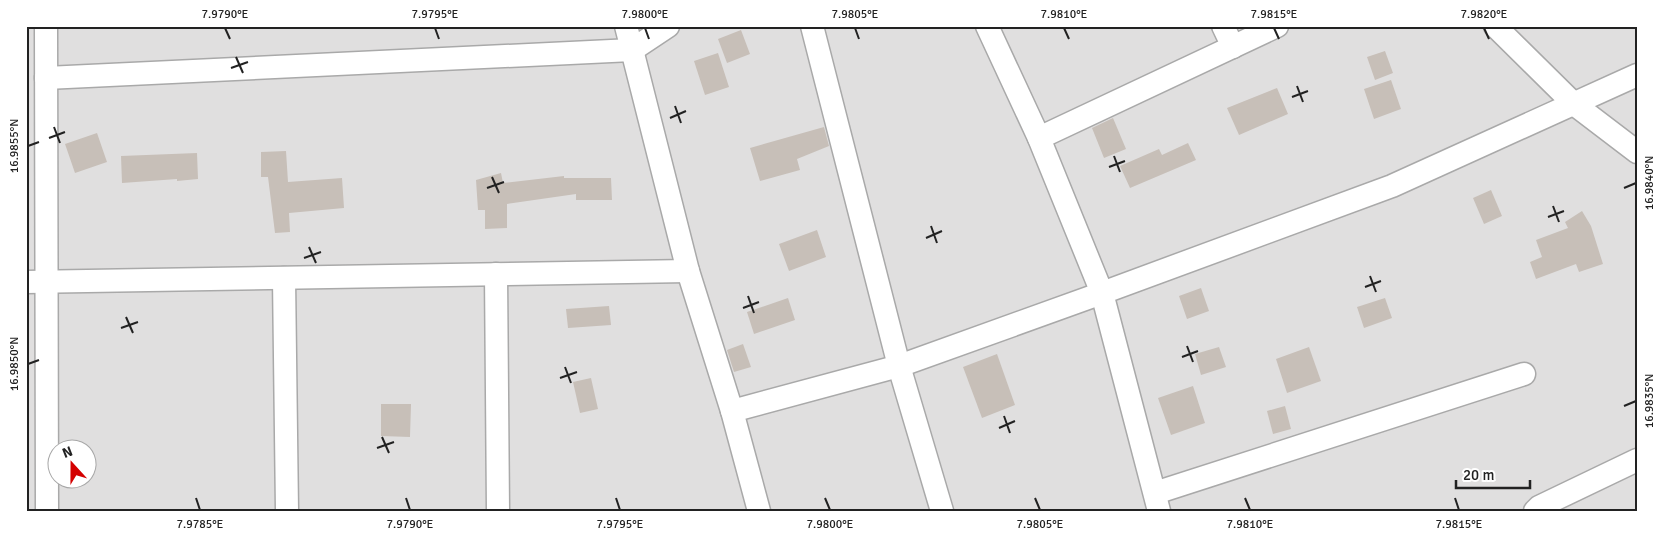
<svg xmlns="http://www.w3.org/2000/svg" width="1663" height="537" font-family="Signika,sans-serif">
<rect width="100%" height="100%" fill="#f2efe9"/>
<path fill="#e0dfdf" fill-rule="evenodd" d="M26,26h1611v485h-1611zM58,450h30v30h-30z"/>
<g fill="#c7bfb8">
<polygon points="741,30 750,54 727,63 718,39"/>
<polygon points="1385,51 1393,73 1375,80 1367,57"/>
<polygon points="718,53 729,87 705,95 694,61"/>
<polygon points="1391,80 1401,109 1374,119 1364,89"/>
<polygon points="1277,88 1288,114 1239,135 1227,108"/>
<polygon points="1113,118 1126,149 1104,158 1092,128"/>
<polygon points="824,127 829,146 797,159 800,170 760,181 750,148"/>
<polygon points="97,133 107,162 75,173 65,144"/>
<polygon points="1188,143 1196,160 1130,188 1120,166 1159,149 1162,155"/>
<polygon points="286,151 288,182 342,178 344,208 289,213 290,232 275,233 268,177 261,177 261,152"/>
<polygon points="197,153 198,179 177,181 177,179 122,183 121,156"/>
<polygon points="501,173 503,183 564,176 564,178 611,178 612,200 576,200 576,194 507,204 507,228 485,229 485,210 478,210 476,180"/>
<polygon points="1491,190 1502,216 1484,224 1473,198"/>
<polygon points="1582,211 1591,226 1603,264 1579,272 1576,264 1536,279 1530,262 1542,257 1536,240 1568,228 1565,222"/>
<polygon points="817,230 826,257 789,271 779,244"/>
<polygon points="1201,288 1209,311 1187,319 1179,296"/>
<polygon points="788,298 795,320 754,334 747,312"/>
<polygon points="1385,298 1392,318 1364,328 1357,307"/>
<polygon points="609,306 611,325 568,328 566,309"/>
<polygon points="743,344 751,367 734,372 727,350"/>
<polygon points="1219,347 1226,367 1201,375 1195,354"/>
<polygon points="1309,347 1321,381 1287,393 1276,359"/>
<polygon points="997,354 1015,405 982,418 963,367"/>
<polygon points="591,378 598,409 580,413 573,382"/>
<polygon points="1193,386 1205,423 1171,435 1158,398"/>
<polygon points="381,404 411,404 410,437 381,436"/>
<polygon points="1285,406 1291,429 1273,434 1267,411"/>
</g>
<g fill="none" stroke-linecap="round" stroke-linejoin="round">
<defs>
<g id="street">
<polyline points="46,26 47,511"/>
<polyline points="626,26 688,271 732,411 759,511"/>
<polyline points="812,26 899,366 942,511"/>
<polyline points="987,26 1039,138 1102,293 1159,511"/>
<polyline points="1223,26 1233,47"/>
<polyline points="1495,26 1574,104 1637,152"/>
<polyline points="46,78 632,50 668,26"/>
<polyline points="1039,138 1277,26"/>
<polyline points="496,274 498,511"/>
<polyline points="284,278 287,511"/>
<polyline points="26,282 688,271"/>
<polyline points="732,411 899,366 1102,293 1392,186 1637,75"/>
<polyline points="1155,493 1524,374"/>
<polyline points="1535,511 1539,507 1637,460"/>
</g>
</defs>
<use href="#street" stroke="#a9a9a9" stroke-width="25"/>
<use href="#street" stroke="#fff" stroke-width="22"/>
</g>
<path fill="none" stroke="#222" stroke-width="2" d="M225,28l5,11M435,28l4,11M645,28l4,11M855,28l4,11M1064,28l5,11M1274,28l5,11M1484,28l5,11M236,57l7,16M231,68l17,-6M1297,86l6,16M1292,97l16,-6M675,106l6,17M670,118l16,-7M54,127l6,16M49,138l16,-6M28,146l11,-4M1114,156l6,16M1109,167l16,-6M492,177l7,16M487,188l17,-6M1624,188l12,-5M1553,206l6,16M1548,217l16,-6M931,226l6,17M926,238l16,-7M309,247l7,16M304,258l17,-6M1370,276l6,16M1365,287l16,-6M748,296l6,17M743,308l16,-6M126,317l7,16M121,328l17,-6M1187,346l6,16M1182,357l16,-6M28,364l11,-4M565,367l6,16M560,378l17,-6M1624,406l12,-5M1004,416l6,17M999,428l16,-7M382,437l7,16M377,448l17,-6M196,498l4,12M406,498l4,12M616,498l4,12M825,498l5,12M1035,498l5,12M1245,498l5,12M1455,498l4,12"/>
<rect width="1663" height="537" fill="none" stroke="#ffffff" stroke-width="55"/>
<g transform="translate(72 464) rotate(339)"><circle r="24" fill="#ffffff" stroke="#a7a7a7"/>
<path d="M0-4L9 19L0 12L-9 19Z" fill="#d40000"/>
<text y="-8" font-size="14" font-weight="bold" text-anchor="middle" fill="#222222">N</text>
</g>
<path d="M1456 480v8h74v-8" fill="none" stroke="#222222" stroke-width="2.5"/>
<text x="1463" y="480" font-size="15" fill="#222222" stroke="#ffffff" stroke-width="4" paint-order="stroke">20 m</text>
<rect x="28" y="28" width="1608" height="482" fill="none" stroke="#222" stroke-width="2"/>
<g font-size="12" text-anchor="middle" fill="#222">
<text x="225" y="18">7.9790°E</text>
<text x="435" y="18">7.9795°E</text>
<text x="645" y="18">7.9800°E</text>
<text x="855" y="18">7.9805°E</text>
<text x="1064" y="18">7.9810°E</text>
<text x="1274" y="18">7.9815°E</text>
<text x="1484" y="18">7.9820°E</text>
<text transform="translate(14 146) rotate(-90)" y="4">16.9855°N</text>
<text transform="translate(1649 183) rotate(-90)" y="4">16.9840°N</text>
<text transform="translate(14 364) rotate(-90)" y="4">16.9850°N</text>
<text transform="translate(1649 401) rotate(-90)" y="4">16.9835°N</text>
<text x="200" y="528">7.9785°E</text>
<text x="410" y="528">7.9790°E</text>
<text x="620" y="528">7.9795°E</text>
<text x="830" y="528">7.9800°E</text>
<text x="1040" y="528">7.9805°E</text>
<text x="1250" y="528">7.9810°E</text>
<text x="1459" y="528">7.9815°E</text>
</g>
</svg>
